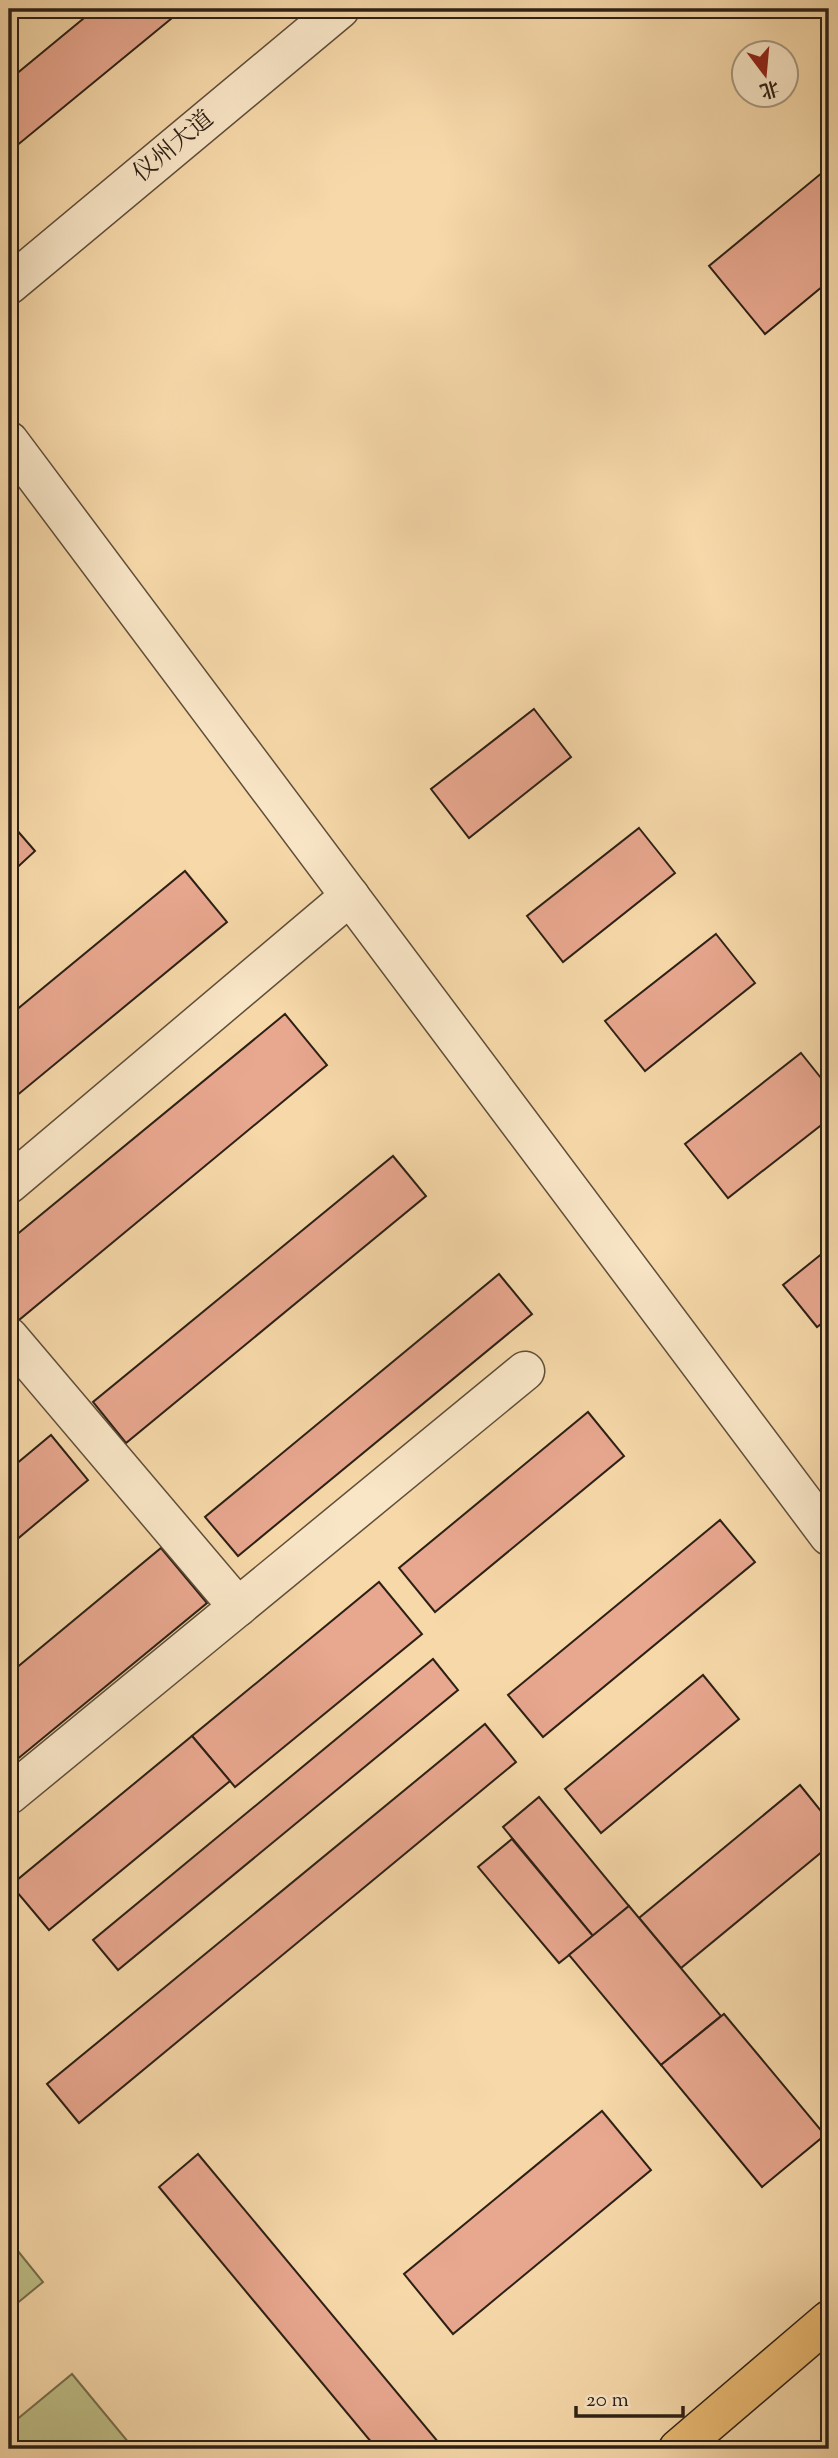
<svg xmlns="http://www.w3.org/2000/svg" width="838" height="2458" font-family="'Sorts Mill Goudy','Noto Serif SC',serif">
<rect width="100%" height="100%" fill="#f6d8a9"/>
<filter id="stains"><feTurbulence type="fractalNoise" baseFrequency=".00286" numOctaves="4"/><feColorMatrix values="0 0 0 0 .2 0 0 0 0 .09 0 0 0 0 .02 0 0 0 .5 -.17"/></filter>
<radialGradient id="worn" r=".72"><stop offset=".6" stop-color="#630" stop-opacity="0"/><stop offset="1" stop-color="#630" stop-opacity=".3"/></radialGradient>
<g fill="#bebe87" stroke="#766f4e" stroke-width="2">
<polygon points="9,2240 43,2282 9,2310"/>
<polygon points="72,2374 134,2449 9,2449 9,2426"/>
</g>
<g fill="#e8a78f" stroke="#2d2015" stroke-width="2">
<polygon points="95,9 183,9 9,152 9,80"/>
<polygon points="829,167 829,281 765,334 709,266"/>
<polygon points="534,709 571,757 469,838 431,789"/>
<polygon points="9,821 35,851 9,875"/>
<polygon points="639,828 675,873 563,962 527,916"/>
<polygon points="185,871 227,922 9,1102 9,1016"/>
<polygon points="716,934 755,983 645,1071 605,1021"/>
<polygon points="285,1014 327,1065 19,1320 9,1308 9,1241"/>
<polygon points="801,1053 829,1088 829,1119 728,1198 685,1144"/>
<polygon points="393,1156 426,1196 126,1443 93,1402"/>
<polygon points="829,1248 829,1318 817,1327 783,1285"/>
<polygon points="499,1274 532,1314 238,1556 205,1517"/>
<polygon points="588,1412 624,1456 435,1612 399,1568"/>
<polygon points="51,1435 88,1480 9,1546 9,1470"/>
<polygon points="720,1520 755,1562 543,1737 508,1695"/>
<polygon points="161,1548 207,1603 9,1766 9,1674"/>
<polygon points="379,1582 422,1634 235,1787 192,1736"/>
<polygon points="433,1659 458,1690 118,1970 93,1940"/>
<polygon points="703,1675 739,1719 601,1833 565,1789"/>
<polygon points="485,1724 516,1762 79,2123 47,2084"/>
<polygon points="192,1736 230,1781 49,1930 11,1885"/>
<polygon points="800,1785 829,1821 829,1846 681,1968 639,1918"/>
<polygon points="539,1797 629,1906 593,1936 503,1827"/>
<polygon points="512,1839 593,1936 559,1963 478,1867"/>
<polygon points="629,1906 721,2016 661,2065 569,1955"/>
<polygon points="724,2014 825,2135 762,2187 661,2065"/>
<polygon points="602,2111 651,2170 453,2334 404,2274"/>
<polygon points="198,2154 444,2449 377,2449 159,2187"/>
</g>
<g fill="none" stroke-linecap="round" stroke-linejoin="round">
<defs>
<g id="minor">
<polyline points="9,285 340,9"/>
<polyline points="9,441 829,1536"/>
<polyline points="9,1184 350,896"/>
<polyline points="9,1337 238,1607"/>
<polyline points="9,1795 525,1371"/>
</g>
<polyline id="highway" points="678,2449 829,2320"/>
</defs>
<use href="#minor" stroke="#5f4e3a" stroke-width="41"/>
<use href="#highway" stroke="#2d2015" stroke-width="41"/>
<use href="#minor" stroke="#f9e6c7" stroke-width="38"/>
<use href="#highway" stroke="#ebbc74" stroke-width="38"/>
</g>
<g text-anchor="middle" dominant-baseline="central" stroke-width="5" stroke-linejoin="round" paint-order="stroke">
<g font-size="24" fill="#2d2015" stroke="#f9e6c7">
<text transform="translate(174 147) rotate(-40)">仪州大道</text>
</g>
</g>
<rect width="838" height="2458" fill="none" stroke="#f6d8a9" stroke-width="35"/>
<rect x="10" y="10" width="817" height="2437" fill="none" stroke="#2d2015" stroke-width="3.5"/>
<rect x="18" y="18" width="803" height="2423" fill="none" stroke="#2d2015" stroke-width="2"/>
<g transform="translate(765 74) rotate(164)"><circle r="33" fill="#f9e6c7" stroke="#a79780" stroke-width="2"/>
<path d="M0-5L12 26L0 18L-12 26Z" fill="#8f2418"/>
<text y="-10" font-size="19" font-weight="bold" text-anchor="middle" fill="#2d2015">北</text>
</g>
<path d="M576 2406v10h107v-10" fill="none" stroke="#2d2015" stroke-width="3.5"/>
<text x="586" y="2406" font-size="21" fill="#2d2015" stroke="#f9e6c7" stroke-width="5" paint-order="stroke">20 m</text>
<rect width="100%" height="100%" filter="url(#stains)"/>
<rect width="100%" height="100%" fill="url(#worn)"/>
</svg>
